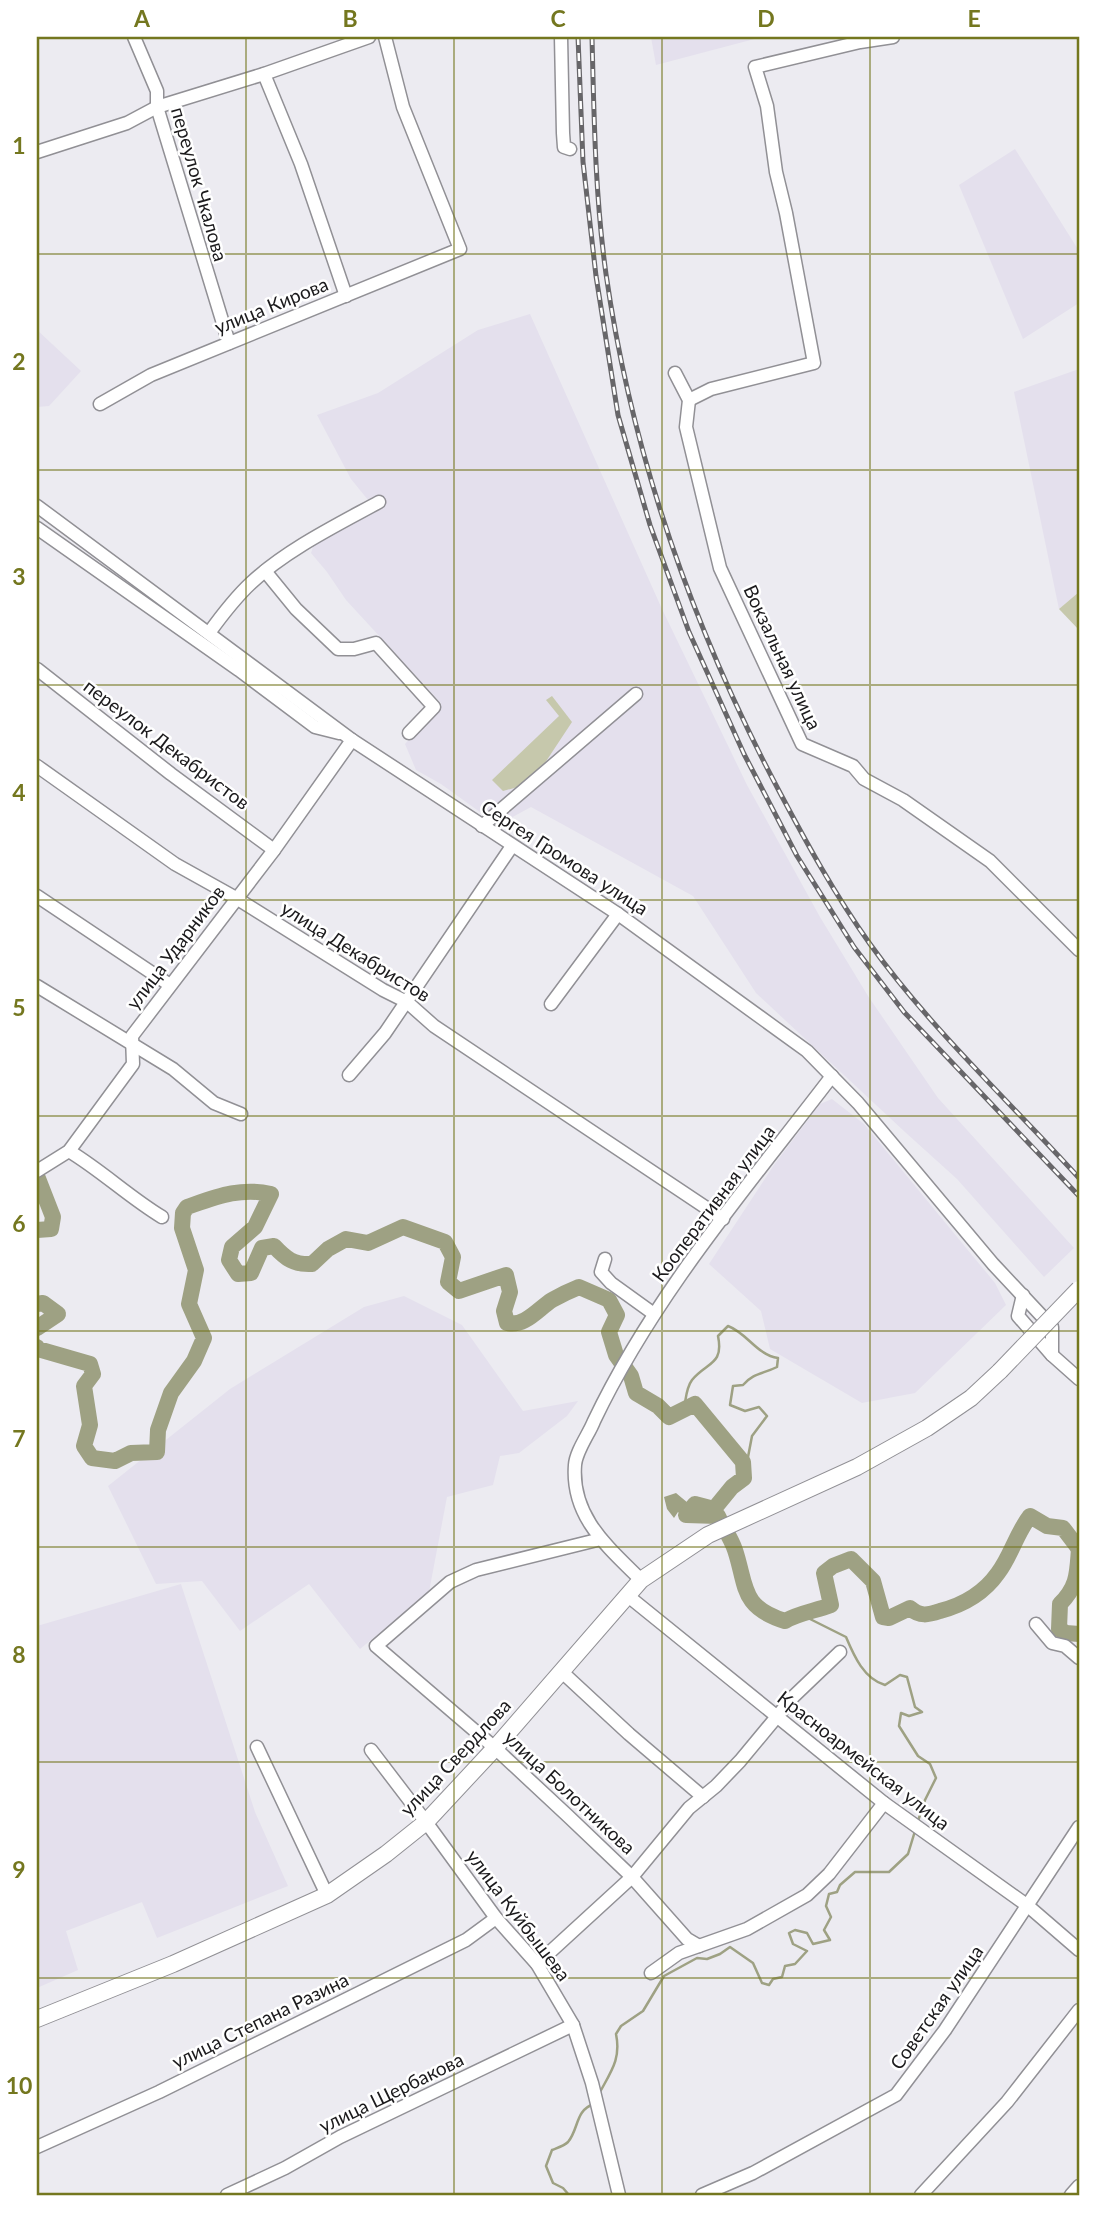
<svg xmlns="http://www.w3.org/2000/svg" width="1116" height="2232" font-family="Lato,sans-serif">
<rect width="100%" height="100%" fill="#ecebf1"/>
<g fill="#e4e0ed">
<polygon points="651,37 762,37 656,65"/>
<polygon points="1015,149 1079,251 1079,303 1023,339 959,185"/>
<polygon points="530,314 662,609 747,785 820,917 868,996 938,1098 1074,1248 1044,1277 957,1179 905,1132 756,993 693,896 531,807 498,825 441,784 416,770 405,744 441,703 346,600 327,572 311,553 319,529 377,511 351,479 317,415 378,393 478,330"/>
<polygon points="37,330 81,371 49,406 37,407"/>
<polygon points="1079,369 1079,592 1059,609 1014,392"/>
<polygon points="832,1099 864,1124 995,1283 1006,1305 915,1393 862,1403 770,1349 761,1311 709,1264 774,1165 820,1104"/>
<polygon points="404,1296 462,1325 523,1411 578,1401 567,1416 519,1453 500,1456 493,1485 447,1497 429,1592 360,1649 309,1584 240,1631 202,1581 156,1584 108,1486 230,1389 364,1307"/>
<polygon points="181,1584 255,1812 288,1886 157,1938 142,1902 66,1931 78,1970 37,1988 37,1626"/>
</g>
<g fill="#c6c8ac">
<polygon points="1079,592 1079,630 1059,609"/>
<polygon points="552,696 572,722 539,772 525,785 503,791 492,780 559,716 546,700"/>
</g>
<polygon fill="#9ea183" points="676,1493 694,1508 692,1513 684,1516 678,1512 674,1518 667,1509 664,1497"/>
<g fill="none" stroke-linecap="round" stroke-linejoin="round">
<g stroke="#9ea183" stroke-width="2.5">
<path d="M684,1408c2,-9 2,-20 8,-28 15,-18 32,-15 26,-44l10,-10c19,7 29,29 50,32l-1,9c-14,7 -24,6 -34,18l-10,1 -3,19 15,6 14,-4 8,9 -15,20 -8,42"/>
<path d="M798,1613l48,24c8,19 18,42 39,48l15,-10 7,2 8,30 7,5 -13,4 -8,-3 -2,13 19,30 12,8 6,14 -11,22 -7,21"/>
<path d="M600,2092c12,-22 21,-34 16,-58l5,-8 22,-15 21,-35 33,-18 10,1 13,-5 10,-7 23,16 9,20 7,2 4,-6 9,-2 3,-11 10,-2 12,-13 -14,-7 -4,-11 6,-3 12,3 6,11 17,-4 -6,-10 7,-13 -5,-11 3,-12 8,-2 3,-7 15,-13h34l19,-18 7,-23"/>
<path d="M569,2195l-6,-7 -10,-5 -7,-17 6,-16c5,-2 12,-4 16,-8 11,-13 7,-32 26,-38"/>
<polyline points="587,2195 595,2195"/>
</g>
<g stroke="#9ea183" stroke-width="16">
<polyline points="37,1176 53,1217 51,1229 37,1230"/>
<polyline points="37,1304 43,1303 58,1314 37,1328"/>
<path d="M37,1347l1,2 52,15 3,10 -9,12 6,39 -6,21 8,12 23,3 16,-8 26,-1 1,-22 13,-37 23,-32 10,-23 -15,-34 7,-34 -14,-42 1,-15 4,-6c29,-10 53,-20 84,-13l-16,33 -23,20 -3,13 9,14 13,-1 11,-25 12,-2c12,13 20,19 38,18l16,-15 18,-10 22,4 35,-16 42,15 8,15 -5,25 11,9 47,-16 4,17 -6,19 3,12c18,4 31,-14 45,-23 9,-5 17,-9 27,-13l30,13 8,15 -8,17 7,23 15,21 5,17 22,13 11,11 26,-13 48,58 1,16 -12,9 -18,22 -19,-5 -9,11 32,1c5,11 13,22 17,34 12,36 5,57 50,71 14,-8 30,-10 46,-16l-7,-32 9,-7 18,-7 22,22 10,36 6,1 21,-10c10,9 18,7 30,3 23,-6 44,-18 58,-38 13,-17 18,-39 32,-57l17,10 16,2 16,21"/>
<path d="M1079,1549c-2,24 -1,37 -19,55l-1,25 7,4 13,1"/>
</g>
<defs>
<g id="minor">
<polyline points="134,37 157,91 157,107 229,343"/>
<polyline points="561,37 563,133 564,147 570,149"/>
<polyline points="264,74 301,164 346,296"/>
<polyline points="37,152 127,123 157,107 264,74 369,37"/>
<polyline points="675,373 689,400 686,427 720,568 802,744 853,766 864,779 903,800 990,861 1079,950"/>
<polyline points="689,400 711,389 814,363 786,213 776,172 767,106 755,67 860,42 893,37"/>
<polyline points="100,404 151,375 460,249 403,107 385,37"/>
<polyline points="37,506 352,740 618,914 807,1051 858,1103 993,1264 1052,1327 1052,1355"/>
<polyline points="37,528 239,670 315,727 339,733"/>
<polyline points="265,571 296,609 338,649 354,649 376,643 434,707 409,733"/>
<path d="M209,633c13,-18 26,-35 42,-50 35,-33 86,-58 128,-81"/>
<polyline points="37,669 171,774 274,850"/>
<polyline points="37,766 175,864 236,898 383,990 407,1002 434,1026 723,1219"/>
<polyline points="482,826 636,694"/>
<polyline points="37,896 170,985"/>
<polyline points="37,986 173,1069 214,1103 241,1114"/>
<polyline points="551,1004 618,914"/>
<polyline points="349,1075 385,1033 512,846"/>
<path d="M69,1151c33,20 60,46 93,66"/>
<polyline points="37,1171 69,1151 133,1064 132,1036 274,850 352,740"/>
<polyline points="605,1259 601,1272 611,1283 654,1314"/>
<polyline points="1023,1295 1018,1316 1052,1355 1079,1379"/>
<polyline points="601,1539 476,1570 450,1582 376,1646 495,1748 568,1816 632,1877 687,1939 699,1946"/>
<path d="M641,1580c-33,-33 -70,-63 -66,-115 1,-14 14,-31 19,-44 60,-126 154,-235 238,-345"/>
<polyline points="628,1596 884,1803 1028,1906 1079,1950"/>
<polyline points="1036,1624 1052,1643 1065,1646 1079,1658"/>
<polyline points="562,1672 629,1734 703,1797"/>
<polyline points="257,1747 327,1895"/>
<polyline points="371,1750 426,1822 496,1918 537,1964 573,2025 592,2083 619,2195"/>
<polyline points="537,1964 632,1877 689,1808 716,1786 740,1761 794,1696 840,1652"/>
<polyline points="651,1973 679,1953 747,1929 807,1895 829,1874 884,1803"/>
<polyline points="37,2147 159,2092 466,1940 496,1918"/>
<polyline points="227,2195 285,2168 340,2137 573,2025"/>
<polyline points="702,2195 753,2173 896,2095 945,2030 1079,1827"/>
<polyline points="921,2195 1007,2102 1079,2010"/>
<polyline points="1071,2195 1079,2186"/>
</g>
<polyline id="major" points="37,2019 173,1964 327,1895 386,1854 426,1822 495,1748 641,1580 708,1535 857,1467 927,1428 971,1398 1000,1371"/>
</defs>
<use href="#minor" stroke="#919095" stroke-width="15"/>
<use href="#major" stroke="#919095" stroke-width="18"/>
<use href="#minor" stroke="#fff" stroke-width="12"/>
<use href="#major" stroke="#fff" stroke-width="16"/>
<defs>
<g id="rail">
<polyline points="578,37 583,162 596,276 618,415 650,525 689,632 744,754 797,856 854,947 904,1012 1079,1196"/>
<path d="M592,37c2,79 3,158 14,237 26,181 87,354 172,515 28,53 57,106 92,155 61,85 139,157 209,234"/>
</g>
</defs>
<use href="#rail" stroke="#676669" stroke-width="5"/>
<use href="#rail" stroke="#fff" stroke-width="2.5" stroke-dasharray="8" stroke-linecap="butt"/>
<defs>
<polyline id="major-bridge" points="1000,1371 1079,1289"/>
</defs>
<use href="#major-bridge" stroke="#919095" stroke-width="18" stroke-linecap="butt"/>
<use href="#major-bridge" stroke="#fff" stroke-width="16"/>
</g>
<path fill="none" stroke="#74771f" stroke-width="2" stroke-opacity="0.55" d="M246,37v2158M454,37v2158M662,37v2158M870,37v2158M37,254h1042M37,470h1042M37,685h1042M37,900h1042M37,1116h1042M37,1331h1042M37,1547h1042M37,1762h1042M37,1978h1042"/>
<g text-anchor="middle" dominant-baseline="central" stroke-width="5" stroke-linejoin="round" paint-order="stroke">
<g font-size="19" fill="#1b1a1c" stroke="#fff">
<text transform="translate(200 184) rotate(74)">переулок Чкалова</text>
<text transform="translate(271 305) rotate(-22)">улица Кирова</text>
<text transform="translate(783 657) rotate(65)">Вокзальная улица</text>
<text transform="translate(167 744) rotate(37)">переулок Декабристов</text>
<text transform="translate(565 857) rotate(33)">Сергея Громова улица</text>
<text transform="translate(175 947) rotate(-53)">улица Ударников</text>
<text transform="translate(356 951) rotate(32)">улица Декабристов</text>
<text transform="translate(713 1203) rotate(-53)">Кооперативная улица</text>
<text transform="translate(455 1757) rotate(-47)">улица Свердлова</text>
<text transform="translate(864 1760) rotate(38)">Красноармейская улица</text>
<text transform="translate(570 1792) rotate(43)">улица Болотникова</text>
<text transform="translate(519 1915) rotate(53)">улица Куйбышева</text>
<text transform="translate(936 2007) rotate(-55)">Советская улица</text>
<text transform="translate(260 2020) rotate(-26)">улица Степана Разина</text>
<text transform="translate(391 2092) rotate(-26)">улица Щербакова</text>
</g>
</g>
<rect width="1116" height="2232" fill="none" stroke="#ffffff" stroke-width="77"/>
<rect x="38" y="38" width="1040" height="2156" fill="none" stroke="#74771f" stroke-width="2.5"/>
<g font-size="23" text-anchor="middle" font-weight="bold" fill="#74771f">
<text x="142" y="27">A</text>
<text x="350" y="27">B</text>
<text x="558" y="27">C</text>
<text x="766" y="27">D</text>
<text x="974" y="27">E</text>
<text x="19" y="154">1</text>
<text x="19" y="370">2</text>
<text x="19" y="585">3</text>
<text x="19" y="801">4</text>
<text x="19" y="1016">5</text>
<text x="19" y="1232">6</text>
<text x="19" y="1447">7</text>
<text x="19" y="1663">8</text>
<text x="19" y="1878">9</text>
<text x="19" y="2094">10</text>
</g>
</svg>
